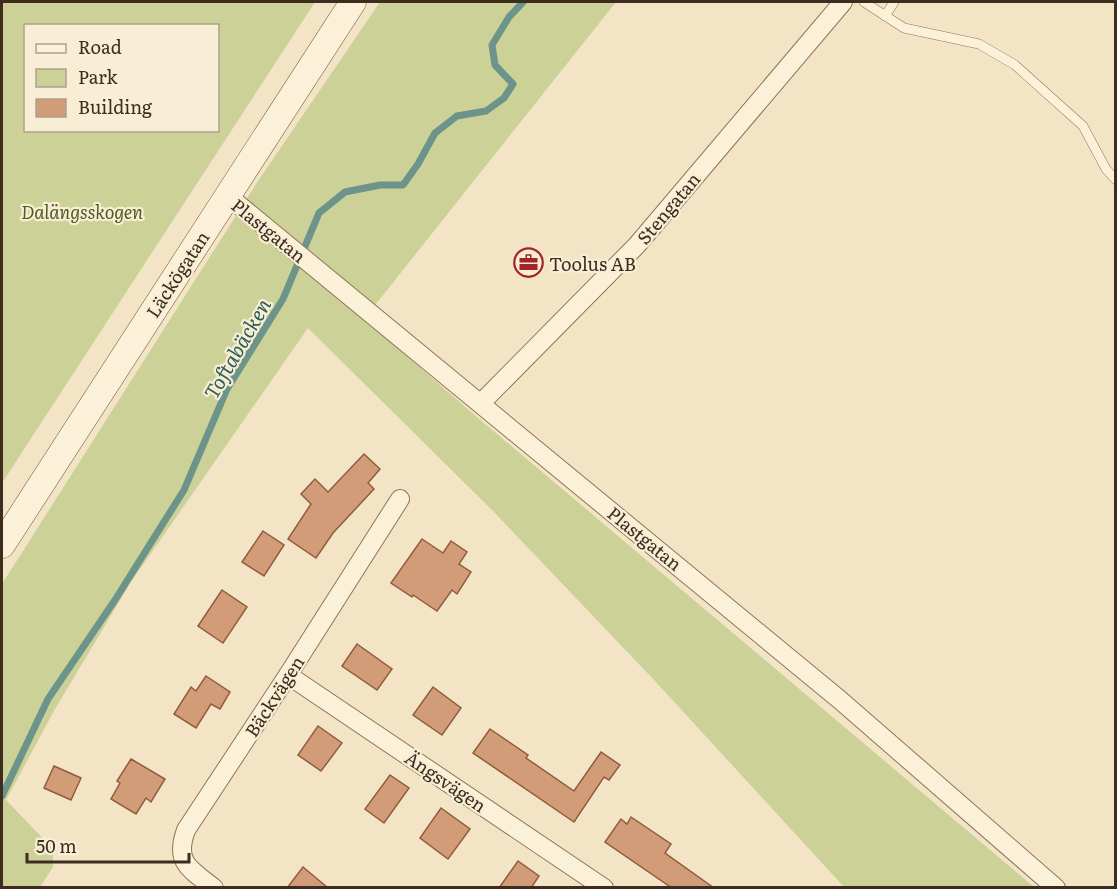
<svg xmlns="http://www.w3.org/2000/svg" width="1117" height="889" font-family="Literata,serif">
<rect width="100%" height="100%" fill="#f2e4c5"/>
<g fill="#cbd197" fill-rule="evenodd">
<path d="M2,2h313l-313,481zM26,26h192v104h-192z"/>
<polygon points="380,2 616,2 364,319 478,418 1034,887 844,887 655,681 493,511 308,328 131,582 55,709 6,800 53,849 53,867 40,887 2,887 2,584 258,181"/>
</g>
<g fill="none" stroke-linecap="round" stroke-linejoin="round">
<polyline stroke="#6c948a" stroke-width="7" points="2,796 48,699 115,600 184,490 227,389 283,299 319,213 345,192 380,185 403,185 418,164 435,133 457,116 486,111 504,98 513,84 495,65 492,45 509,17 523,2"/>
</g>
<g fill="#d39c78" stroke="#905c3d" stroke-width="1.5">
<polygon points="364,454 380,469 368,483 374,489 333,533 316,558 288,539 311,504 301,494 315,479 328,492"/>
<polygon points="263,531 284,545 264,576 242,562"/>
<polygon points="422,539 443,553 451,541 467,552 459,564 471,572 457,594 452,590 437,611 413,595 412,597 391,583"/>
<polygon points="222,590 247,607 223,643 198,626"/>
<polygon points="357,644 392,669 377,690 342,666"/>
<polygon points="206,676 230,692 220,709 211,704 196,728 174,714 191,687 196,691"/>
<polygon points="433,687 461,708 442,735 413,715"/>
<polygon points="318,726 342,743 321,771 298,755"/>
<polygon points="490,729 528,755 526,758 574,791 601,752 620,765 609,780 604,777 574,822 473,753"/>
<polygon points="131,759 165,779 151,802 146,798 136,814 111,799 120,783 117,781"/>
<polygon points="54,766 81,778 71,800 44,788"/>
<polygon points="390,775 409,788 384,823 365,809"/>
<polygon points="441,808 470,829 448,859 420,838"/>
<polygon points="631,817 671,844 665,853 714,888 672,888 605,842 621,819 627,824"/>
<polygon points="518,861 539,876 531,888 499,888"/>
<polygon points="303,867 328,888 287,888"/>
</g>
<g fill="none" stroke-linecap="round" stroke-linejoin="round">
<defs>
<g id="lane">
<polyline points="864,2 904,28 979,44 1015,65 1083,126 1106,169 1116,180"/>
<polyline points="885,16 894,2"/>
</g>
<g id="street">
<polyline points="228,196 840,700 1056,888"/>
<polyline points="481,403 637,245 843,2"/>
<polyline points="288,675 604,888"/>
<path d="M214,888c-24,-19 -40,-25 -28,-58l102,-155 112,-176"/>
</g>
<polyline id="secondary" points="2,545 353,2"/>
</defs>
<use href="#lane" stroke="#8f7559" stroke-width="10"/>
<use href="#street" stroke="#8f7559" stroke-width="20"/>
<use href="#secondary" stroke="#71563c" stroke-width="27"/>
<use href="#lane" stroke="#fbf1d9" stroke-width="9"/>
<use href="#street" stroke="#fbf1d9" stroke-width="18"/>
<use href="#secondary" stroke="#fbf1d9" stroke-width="26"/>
</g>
<defs>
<symbol id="office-ring" viewBox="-11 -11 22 22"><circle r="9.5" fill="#f8eed5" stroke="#a32426" stroke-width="1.5"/><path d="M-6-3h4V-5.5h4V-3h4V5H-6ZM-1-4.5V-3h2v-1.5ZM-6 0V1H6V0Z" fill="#a32426"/></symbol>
</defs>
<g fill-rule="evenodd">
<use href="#office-ring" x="512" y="246" width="33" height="33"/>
</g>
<g text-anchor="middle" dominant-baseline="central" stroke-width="4.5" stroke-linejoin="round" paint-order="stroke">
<g font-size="18" fill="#3e2d1e" stroke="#f8eed5">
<text transform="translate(668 208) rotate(-50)">Stengatan</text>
<text transform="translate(269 230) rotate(39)">Plastgatan</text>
<text transform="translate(177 274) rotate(-57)">Läckögatan</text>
<text transform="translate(645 538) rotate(39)">Plastgatan</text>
<text transform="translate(274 696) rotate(-57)">Bäckvägen</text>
<text transform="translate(446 781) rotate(34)">Ängsvägen</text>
</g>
<g font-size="18" font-style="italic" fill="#4e5c23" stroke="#f8eed5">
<text x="82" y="211">Dalängsskogen</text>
</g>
<g font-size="18" fill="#3e2d1e" stroke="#f8eed5" text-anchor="start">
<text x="549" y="263">Toolus AB</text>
</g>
<g font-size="20" font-style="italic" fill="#2c5e5a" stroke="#f8eed5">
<text transform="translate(236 348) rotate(-60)">Toftabäcken</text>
</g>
</g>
<rect width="1117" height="889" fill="none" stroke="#3e2d1e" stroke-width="6"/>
<rect x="24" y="24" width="195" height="108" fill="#f8eed5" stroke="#aea18c" stroke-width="1.5"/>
<rect x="36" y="44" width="30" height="9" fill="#fbf1d9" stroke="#aea18c" stroke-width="1.5"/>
<text x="78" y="54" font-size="18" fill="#3e2d1e">Road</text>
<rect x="36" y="69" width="30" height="18" fill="#cbd197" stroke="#aea18c" stroke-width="1.5"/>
<text x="78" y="84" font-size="18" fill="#3e2d1e">Park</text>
<rect x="36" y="99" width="30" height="18" fill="#d39c78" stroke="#aea18c" stroke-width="1.5"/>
<text x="78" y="114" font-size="18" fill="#3e2d1e">Building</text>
<path d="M27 853v9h162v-9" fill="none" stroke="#3e2d1e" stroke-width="3"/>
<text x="36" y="853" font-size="18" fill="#3e2d1e" stroke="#f8eed5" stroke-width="4.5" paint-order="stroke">50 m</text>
</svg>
